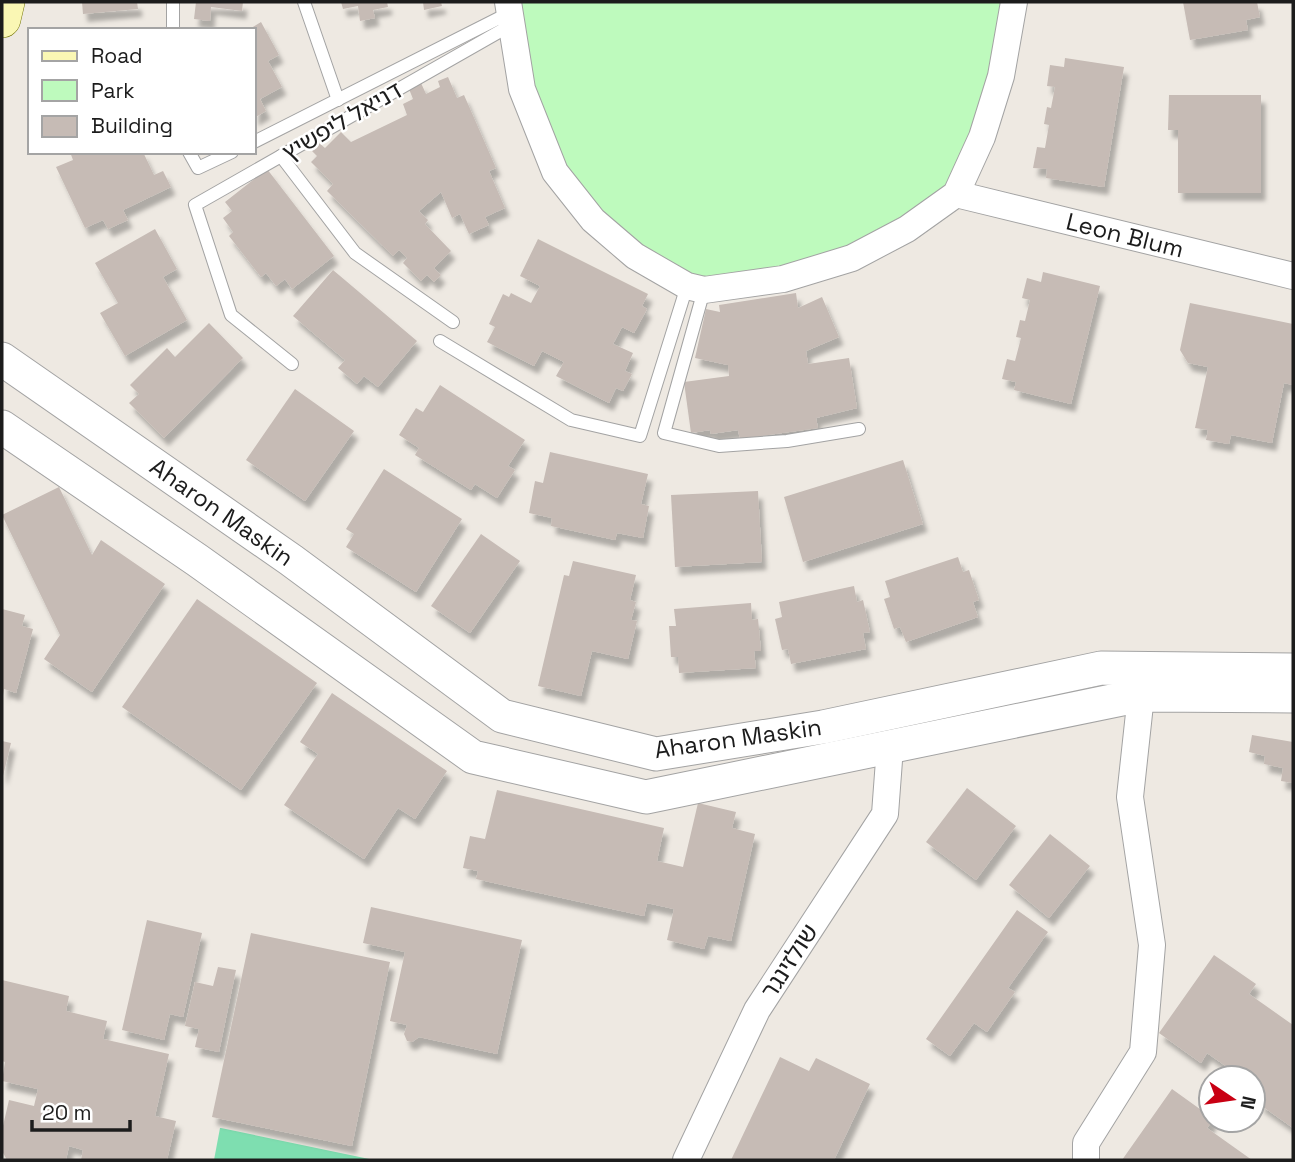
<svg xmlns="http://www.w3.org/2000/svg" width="1295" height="1162" font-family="'Space Grotesk','Noto Sans Hebrew',sans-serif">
<defs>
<filter id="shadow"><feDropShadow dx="4.5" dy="8" stdDeviation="2" flood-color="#0004"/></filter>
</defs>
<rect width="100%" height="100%" fill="#eee9e2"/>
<polygon fill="#befabd" points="508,2 1014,2 956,194 852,258 687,286 555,172"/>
<polygon fill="#7edeb0" points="220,1128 221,1128 374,1160 214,1160"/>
<g fill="#c6bbb5" filter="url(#shadow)">
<polygon points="82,2 137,2 138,9 83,14"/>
<polygon points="196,2 243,2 242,11 211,7 210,21 194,19"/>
<polygon points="341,2 387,2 388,7 373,10 375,18 360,21 358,6 343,9"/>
<polygon points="423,2 441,2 442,6 424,10"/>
<polygon points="1183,2 1257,2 1260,17 1246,20 1248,30 1190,40"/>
<polygon points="261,22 279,55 268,61 282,87 260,99 266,111 254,118 254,30 248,30"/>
<polygon points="1065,58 1124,67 1104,187 1046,178 1047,169 1033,168 1037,147 1045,148 1049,125 1044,124 1047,107 1051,108 1055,87 1047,86 1050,65 1064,67"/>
<polygon points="448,77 457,98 464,95 496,168 489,171 505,208 485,217 489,225 469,234 460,214 452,218 441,192 419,211 428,220 425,224 451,251 434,268 441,275 434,282 427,275 421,281 403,263 407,258 399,250 393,256 327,191 333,184 311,162 317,156 312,151 319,143 325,148 341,132 351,142 407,115 403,104 413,99 409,89 421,83 426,94 440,87 438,81"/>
<polygon points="1169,95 1261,95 1261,193 1178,193 1178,130 1168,130"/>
<polygon points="70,152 143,152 154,175 163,171 171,187 123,210 128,220 108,229 103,220 85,228 56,167 73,160"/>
<polygon points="267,169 334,256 292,289 285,279 276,286 266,273 261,277 229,236 233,232 223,218 232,211 225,202"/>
<polygon points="155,229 177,269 163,277 187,320 125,356 100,313 118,303 95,263"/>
<polygon points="538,239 648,294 642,306 647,309 634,333 622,327 613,344 633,353 625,371 632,374 623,391 616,388 609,403 556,376 564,362 542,351 534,366 487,342 495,327 489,324 503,294 509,297 511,293 531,303 540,286 520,276"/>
<polygon points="333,270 417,341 378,387 364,376 357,384 338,368 345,360 293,316"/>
<polygon points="1043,272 1100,286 1071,404 1014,390 1016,382 1002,379 1007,359 1015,361 1021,338 1016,337 1020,320 1025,321 1030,300 1022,298 1027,278 1041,282"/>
<polygon points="796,293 798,308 822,297 839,337 806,351 808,364 849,358 857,408 816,418 818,428 740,439 738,430 711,434 710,430 691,433 684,382 729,376 728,365 695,358 706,309 720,312 719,305"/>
<polygon points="1190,303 1293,324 1293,385 1284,383 1272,443 1231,435 1229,444 1206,440 1208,430 1195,428 1208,367 1188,363 1180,350"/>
<polygon points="209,323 243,358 164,438 129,403 139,394 130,385 167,348 175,357"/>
<polygon points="440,385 525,440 508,466 515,470 497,498 475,484 471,490 415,455 419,448 399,435 416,408 423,412"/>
<polygon points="295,389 354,431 305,501 246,460"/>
<polygon points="550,452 648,474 641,504 649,506 643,538 617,533 615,540 551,526 552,518 529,513 535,481 543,483"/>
<polygon points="903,460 923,524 803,562 784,497"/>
<polygon points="384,469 462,519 416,592 346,547 354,534 346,529"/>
<polygon points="59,487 92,555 101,540 165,584 92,692 44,659 60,635 2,515"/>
<polygon points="758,491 762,562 675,567 671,495"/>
<polygon points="481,534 520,561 470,633 431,606"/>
<polygon points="958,557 963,572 969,570 979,600 973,602 978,617 906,642 900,627 894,629 884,599 890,597 885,581"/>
<polygon points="573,561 636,575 630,600 636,602 631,620 637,621 628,659 592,651 581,696 538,686 564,575 569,576"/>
<polygon points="854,586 857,602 863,600 870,632 863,633 866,649 791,664 788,649 782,650 775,619 782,617 779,602"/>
<polygon points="197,599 317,683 241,790 122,707"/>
<polygon points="751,603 752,620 758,619 761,651 754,651 756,668 679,673 678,657 671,657 669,626 676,626 674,609"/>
<polygon points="2,609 25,615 22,626 33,629 16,693 4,689 3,696"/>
<polygon points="332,693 447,771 415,819 398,808 364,859 284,805 318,754 300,742"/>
<polygon points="1252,735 1293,742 1293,783 1281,781 1283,768 1264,764 1265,756 1249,752"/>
<polygon points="2,741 11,743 3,776 2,776"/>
<polygon points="967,788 1016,826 976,880 926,842"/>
<polygon points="497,790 664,828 657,861 683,867 698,803 736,812 732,828 755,834 731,941 708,936 704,949 667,940 674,909 647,903 644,916 476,879 478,871 463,868 470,836 485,839"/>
<polygon points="1050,834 1090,866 1049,918 1009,885"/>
<polygon points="371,907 522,940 497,1054 419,1037 412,1042 407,1041 404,1034 407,1025 390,1021 405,952 363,943"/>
<polygon points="1017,910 1048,932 1008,988 1015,992 987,1032 974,1023 950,1056 926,1039"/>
<polygon points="147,920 202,933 183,1017 170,1014 164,1040 122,1030"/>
<polygon points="251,933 390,962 352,1146 212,1117"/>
<polygon points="1214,955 1256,984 1249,994 1293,1025 1293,1128 1259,1104 1265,1094 1253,1085 1253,1078 1243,1078 1207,1053 1201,1063 1159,1033"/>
<polygon points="218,967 236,970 219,1052 195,1047 199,1029 185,1026 195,982 213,986"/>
<polygon points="2,980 69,996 66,1011 107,1021 103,1039 169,1054 155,1116 176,1121 167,1160 81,1160 83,1150 69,1146 66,1160 7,1160 2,1151 2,1130 9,1100 34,1106 38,1089 2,1081 5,1062 2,1061"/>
<polygon points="780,1057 809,1071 816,1058 870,1084 834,1160 731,1160"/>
<polygon points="1172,1089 1211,1117 1213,1120 1207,1128 1252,1160 1122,1160"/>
</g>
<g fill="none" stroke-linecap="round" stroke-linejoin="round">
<defs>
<g id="service">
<polyline points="304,2 338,100"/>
<polyline points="173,30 173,2"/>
<polyline points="254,142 509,13"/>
<polyline points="189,152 198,168 232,152"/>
<polyline points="281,156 355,253 453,322"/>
<polyline points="704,290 664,433 719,446 787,441 859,429"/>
<polyline points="440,341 571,420 640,436 687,286"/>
<polyline points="292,364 231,315 195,205 511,25"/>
</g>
<g id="minor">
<polyline points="508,2 522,89 555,172 593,220 635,256 687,286 704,290 783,279 852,258 907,229 956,194 982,137 1001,76 1014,2"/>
<polyline points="956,194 1293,276"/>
<polyline points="686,1160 757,1010 885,814 890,747"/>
<polyline points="1086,1160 1086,1143 1143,1052 1152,945 1130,797 1141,695"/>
</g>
<g id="tertiary">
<polyline points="2,359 291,560 502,716 656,754 823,727 1101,668 1293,670"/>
<polyline points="2,427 197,560 473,757 646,797 1141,695 1293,696"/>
</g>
<polyline id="secondary" points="2,19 6,2"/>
</defs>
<use href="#service" stroke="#a3a3a3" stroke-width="14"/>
<use href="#minor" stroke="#a3a3a3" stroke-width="28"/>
<use href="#tertiary" stroke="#a3a3a3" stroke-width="35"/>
<use href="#secondary" stroke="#727304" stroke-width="38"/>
<use href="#service" stroke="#fff" stroke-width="12"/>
<use href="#minor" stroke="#fff" stroke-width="26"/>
<use href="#tertiary" stroke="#fff" stroke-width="33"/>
<use href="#secondary" stroke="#faf7b4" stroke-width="37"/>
</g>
<g text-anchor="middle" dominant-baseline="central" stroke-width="5" stroke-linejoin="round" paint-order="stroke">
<g font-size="24" fill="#1c1c1c" stroke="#fff">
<text transform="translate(342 121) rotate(-30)">דניאל ליפשיץ</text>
<text transform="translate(1125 235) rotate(14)">Leon Blum</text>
<text transform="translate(222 512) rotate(35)">Aharon Maskin</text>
<text transform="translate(738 738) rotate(-8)">Aharon Maskin</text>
<text transform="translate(789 961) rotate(-57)">שולזינגר</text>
</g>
</g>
<rect width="1295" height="1162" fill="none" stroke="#1c1c1c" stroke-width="7"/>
<rect x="28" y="28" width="228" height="126" fill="#ffffff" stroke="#a4a4a4" stroke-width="2"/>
<rect x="42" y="51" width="35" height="10" fill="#faf7b4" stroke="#a4a4a4" stroke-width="2"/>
<text x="91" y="63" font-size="21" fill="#1c1c1c">Road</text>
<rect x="42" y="80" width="35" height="21" fill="#befabd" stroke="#a4a4a4" stroke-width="2"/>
<text x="91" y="98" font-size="21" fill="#1c1c1c">Park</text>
<rect x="42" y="116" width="35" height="21" fill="#c6bbb5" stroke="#a4a4a4" stroke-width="2"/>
<text x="91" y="133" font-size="21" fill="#1c1c1c">Building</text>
<g transform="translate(1232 1099) rotate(103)"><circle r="33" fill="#ffffff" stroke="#a4a4a4" stroke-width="2"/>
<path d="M0-5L12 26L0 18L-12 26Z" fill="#c90013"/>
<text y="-10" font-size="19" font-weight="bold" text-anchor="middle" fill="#1c1c1c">N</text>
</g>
<path d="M32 1120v10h98v-10" fill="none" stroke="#1c1c1c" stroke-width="3.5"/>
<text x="42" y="1120" font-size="21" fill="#1c1c1c" stroke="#ffffff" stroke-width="5" paint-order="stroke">20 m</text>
</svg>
